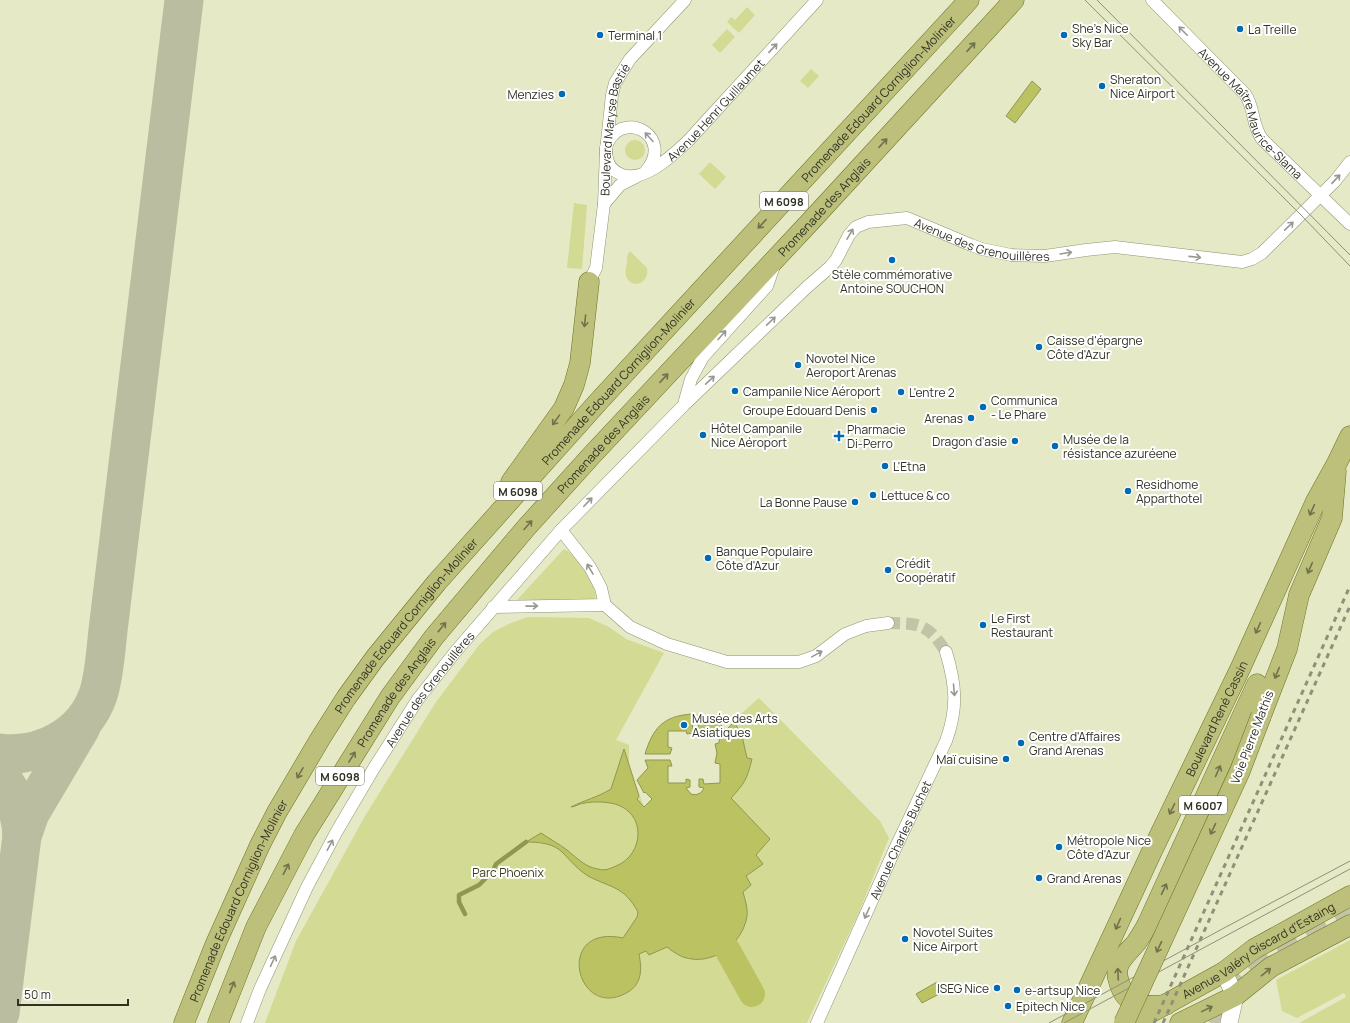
<svg xmlns="http://www.w3.org/2000/svg" width="1350" height="1023" font-family="Manrope,sans-serif">
<rect width="100%" height="100%" fill="#e5e9c6"/>
<g fill="#d3da93">
<polygon points="747,7 755,15 739,33 727,22 731,17 735,20"/>
<polygon points="727,29 735,37 720,53 712,45"/>
<polygon points="811,69 819,76 808,88 800,81"/>
<circle cx="635" cy="150" r="10"/>
<polygon points="710,162 726,177 715,189 699,174"/>
<polygon points="574,203 587,205 582,269 567,268"/>
<path d="M630,251l17,17c3,16 -16,22 -21,8 -1,-4 0,-9 1,-13 0,-5 0,-8 3,-12z"/>
<path d="M564,549c14,7 28,31 32,47l-2,3 -6,1h-71z"/>
<path d="M528,617l61,1 20,9 17,12 38,14 -48,87 13,5v22l15,40 8,-8 -7,-7 -1,1 -7,-13 11,-12 -3,-8h25l2,6h-4v17h18v-4l4,1v7l-4,1 5,6c6,2 11,-1 13,-6l-5,-1v-8h4l1,5 16,-1v-19l-5,-1 2,-10 -2,-9 4,-1 1,-12 6,-1 9,-9v-2l24,-21 121,123 9,17 -30,74 -52,111h-542l31,-82 69,-125 71,-114 43,-57 14,-13 18,-9z"/>
<polygon points="1350,940 1350,1023 1299,1023 1346,997 1344,993 1297,1018 1282,1011 1276,980"/>
</g>
<g fill="#bbc262" stroke="#91974f">
<polygon points="1032,81 1041,89 1015,123 1006,116"/>
<path d="M692,714l1,19 -6,1 -1,-3h-18v16l4,1 -2,6h-25c8,-26 18,-38 47,-40z"/>
<path d="M698,714l13,3 7,3v2l8,8 9,-9 1,4 6,11 5,22 5,1c-5,20 -7,24 -21,39l39,41 -14,16 7,9 -17,12 5,9 -8,7c2,8 5,16 4,24 -4,28 -35,51 -64,41 -5,-2 -11,-6 -16,-10l-18,8 -3,-4 -7,3c3,15 3,30 -11,38 -52,31 -75,-69 -5,-54l14,-21 1,-5c-14,-26 -27,-24 -50,-36 -10,-6 -17,-15 -25,-23 -9,-10 -25,-11 -37,-11l15,-9c9,6 18,11 26,17 10,8 18,17 31,19 7,2 11,0 18,-3 28,-11 31,-53 -1,-62 -9,-2 -20,-3 -30,-1 -5,0 -10,4 -14,4 14,-7 27,-10 40,-18l13,-40 15,47 -2,3 7,8 8,-8 -7,-7 -1,1 -7,-13 11,-12 -3,-8h25l2,6h-4v17h18v-4l4,1v7l-4,1 5,6c6,2 11,-1 13,-6l-5,-1v-8h4l1,5 16,-1v-19l-5,-1 2,-10 -2,-9 4,-1 1,-12h-17v3l-5,-1z"/>
<polygon points="937,982 943,992 922,1003 916,994"/>
</g>
<g fill="none" stroke-linecap="round" stroke-linejoin="round">
<polyline stroke="#91974f" stroke-width="4.5" points="465,914 459,902 459,895 479,885 493,871 496,864 526,842"/>
<polyline stroke="#bbc262" stroke-width="26" points="727,949 752,994"/>
<g stroke="#babd9f" stroke-width="39">
<path d="M0,753c42,5 84,-18 98,-58 7,-20 8,-51 11,-73l75,-622"/>
<path d="M0,776c14,18 21,37 22,60l-22,177"/>
<polyline points="22,836 30,813 81,727"/>
</g>
<path stroke="#c1c4a6" stroke-width="12" stroke-dasharray="12 6" stroke-linecap="butt" d="M888,623c32,0 40,1 58,29"/>
<path stroke="#c1c4a6" stroke-width="22" stroke-dasharray="22 11" stroke-linecap="butt" d="M1211,1023c15,-21 30,-42 49,-59 26,-23 60,-38 90,-55"/>
<defs>
<g id="street">
<path id="s1" d="M1152,0l93,94c10,14 6,29 17,45l88,85"/>
<path id="s2" d="M646,171c28,-33 -19,-61 -37,-31 -3,5 -4,12 -2,18 1,7 6,13 13,16 22,11 53,-19 68,-33l129,-141"/>
<polyline points="604,204 620,185 636,177"/>
<path id="s3" d="M589,282l7,-14 8,-64 2,-53 6,-56 3,-12 15,-24 55,-59"/>
<polyline points="684,404 691,379 703,357 767,286 774,266"/>
<polyline points="561,530 590,567 601,588 605,605 630,627 667,644 727,662 799,662 816,656 845,634 866,626 888,623"/>
<polyline points="493,607 605,605"/>
<path id="s4" d="M247,1023l13,-34 47,-102 30,-56 37,-63 44,-69 38,-48 105,-121 123,-125 122,-117 24,-21 6,-7 13,-25 7,-8 12,-5 39,-4 64,27 11,4 29,6 34,1 41,-6 29,-3 127,15 10,-3 10,-6 73,-72 15,-19"/>
<path id="s5" d="M817,1023l78,-174 51,-108c12,-33 10,-56 0,-89"/>
</g>
<polyline id="secondary" points="1224,972 1235,996 1229,1023"/>
<g id="primary">
<polyline points="511,482 564,408 574,385 580,363 589,282"/>
<polyline points="1261,716 1287,649 1299,595 1332,518 1336,471"/>
<path d="M1166,1005c-22,2 -40,2 -47,-23 -2,-6 -3,-11 0,-18 4,-8 11,-14 17,-21 4,-6 8,-12 11,-18l110,-241"/>
<path id="s6" d="M184,1023l32,-80 44,-98 17,-33 43,-73 26,-41 29,-40 62,-76 162,-181 370,-401"/>
<path id="s7" d="M218,1023l38,-96 48,-92 86,-138 44,-60 91,-108 66,-73 218,-233 205,-223"/>
<path id="s8" d="M1072,1023l81,-174 87,-180 76,-168 21,-38 13,-27"/>
<path id="s9" d="M1132,1023l92,-51 30,-23 96,-53"/>
<polyline points="1180,1023 1235,996 1271,967 1350,925"/>
</g>
</defs>
<use href="#street" stroke="#919474" stroke-width="13"/>
<use href="#secondary" stroke="#919474" stroke-width="18"/>
<use href="#primary" stroke="#6e7322" stroke-width="21"/>
<use href="#street" stroke="#fff" stroke-width="12"/>
<use href="#secondary" stroke="#fff" stroke-width="17"/>
<use href="#primary" stroke="#bcc07a" stroke-width="20"/>
<g stroke="#8e9178" stroke-width="1">
<polyline points="1085,0 1301,215 1350,266"/>
<polyline points="1097,0 1350,255"/>
<polyline points="1049,1023 1224,928 1350,861"/>
<polyline points="1064,1023 1350,869"/>
</g>
<g stroke="#8e9178" stroke-width="3" stroke-dasharray="5 5" stroke-linecap="butt">
<polyline points="1154,1023 1350,586"/>
<polyline points="1163,1023 1350,606"/>
</g>
<defs>
<polyline id="primary-bridge" points="1124,1023 1240,771 1261,716"/>
</defs>
<use href="#primary-bridge" stroke="#6e7322" stroke-width="21" stroke-linecap="butt"/>
<use href="#primary-bridge" stroke="#bcc07a" stroke-width="20"/>
</g>
<defs><path id="oneway-shaft" d="M-6 0H5M1.5-3L5.5 0L1.5 3" fill="none" stroke-width="1.6" stroke-linecap="round" stroke-linejoin="round"/></defs>
<g stroke="#989892">
<use href="#oneway-shaft" transform="translate(1183 31) rotate(-135)"/>
<use href="#oneway-shaft" transform="translate(773 48) rotate(-47)"/>
<use href="#oneway-shaft" transform="translate(649 137) rotate(-132)"/>
<use href="#oneway-shaft" transform="translate(1336 179) rotate(-47)"/>
<use href="#oneway-shaft" transform="translate(1289 226) rotate(-44)"/>
<use href="#oneway-shaft" transform="translate(850 234) rotate(-60)"/>
<use href="#oneway-shaft" transform="translate(1066 253) rotate(-9)"/>
<use href="#oneway-shaft" transform="translate(1195 257) rotate(6)"/>
<use href="#oneway-shaft" transform="translate(771 321) rotate(-44)"/>
<use href="#oneway-shaft" transform="translate(722 335) rotate(-49)"/>
<use href="#oneway-shaft" transform="translate(710 380) rotate(-43)"/>
<use href="#oneway-shaft" transform="translate(588 502) rotate(-46)"/>
<use href="#oneway-shaft" transform="translate(590 569) rotate(-121)"/>
<use href="#oneway-shaft" transform="translate(532 606) rotate(-1)"/>
<use href="#oneway-shaft" transform="translate(817 654) rotate(-29)"/>
<use href="#oneway-shaft" transform="translate(954 690) rotate(85)"/>
<use href="#oneway-shaft" transform="translate(330 845) rotate(-62)"/>
<use href="#oneway-shaft" transform="translate(867 913) rotate(114)"/>
<use href="#oneway-shaft" transform="translate(273 961) rotate(-65)"/>
</g>
<g stroke="#6f724b">
<use href="#oneway-shaft" transform="translate(971 47) rotate(-47)"/>
<use href="#oneway-shaft" transform="translate(883 143) rotate(-47)"/>
<use href="#oneway-shaft" transform="translate(762 224) rotate(133)"/>
<use href="#oneway-shaft" transform="translate(585 321) rotate(96)"/>
<use href="#oneway-shaft" transform="translate(664 378) rotate(-47)"/>
<use href="#oneway-shaft" transform="translate(556 420) rotate(126)"/>
<use href="#oneway-shaft" transform="translate(1312 510) rotate(114)"/>
<use href="#oneway-shaft" transform="translate(528 525) rotate(-48)"/>
<use href="#oneway-shaft" transform="translate(1310 568) rotate(113)"/>
<use href="#oneway-shaft" transform="translate(442 627) rotate(-51)"/>
<use href="#oneway-shaft" transform="translate(1258 628) rotate(114)"/>
<use href="#oneway-shaft" transform="translate(1277 673) rotate(112)"/>
<use href="#oneway-shaft" transform="translate(352 757) rotate(-58)"/>
<use href="#oneway-shaft" transform="translate(1218 771) rotate(-66)"/>
<use href="#oneway-shaft" transform="translate(300 773) rotate(120)"/>
<use href="#oneway-shaft" transform="translate(1172 809) rotate(116)"/>
<use href="#oneway-shaft" transform="translate(1213 829) rotate(115)"/>
<use href="#oneway-shaft" transform="translate(286 869) rotate(-63)"/>
<use href="#oneway-shaft" transform="translate(1164 889) rotate(-65)"/>
<use href="#oneway-shaft" transform="translate(1118 924) rotate(114)"/>
<use href="#oneway-shaft" transform="translate(1159 947) rotate(115)"/>
<use href="#oneway-shaft" transform="translate(1266 972) rotate(-39)"/>
<use href="#oneway-shaft" transform="translate(1118 974) rotate(-93)"/>
<use href="#oneway-shaft" transform="translate(232 987) rotate(-68)"/>
<use href="#oneway-shaft" transform="translate(1207 1009) rotate(-26)"/>
</g>
<g fill="#006ab5" stroke="#fff" stroke-width="1.5">
<circle cx="1240" cy="29" r="4"/>
<circle cx="600" cy="35" r="4"/>
<circle cx="1064" cy="35" r="4"/>
<circle cx="1102" cy="86" r="4"/>
<circle cx="562" cy="94" r="4"/>
<circle cx="892" cy="260" r="4"/>
<circle cx="1039" cy="347" r="4"/>
<circle cx="798" cy="365" r="4"/>
<circle cx="735" cy="391" r="4"/>
<circle cx="901" cy="392" r="4"/>
<circle cx="983" cy="407" r="4"/>
<circle cx="874" cy="410" r="4"/>
<circle cx="971" cy="418" r="4"/>
<circle cx="703" cy="435" r="4"/>
<path d="M837 430h4v4h4v4h-4v4h-4v-4h-4v-4h4z"/>
<circle cx="1015" cy="441" r="4"/>
<circle cx="1055" cy="446" r="4"/>
<circle cx="885" cy="466" r="4"/>
<circle cx="1128" cy="491" r="4"/>
<circle cx="873" cy="495" r="4"/>
<circle cx="855" cy="502" r="4"/>
<circle cx="708" cy="558" r="4"/>
<circle cx="888" cy="570" r="4"/>
<circle cx="983" cy="625" r="4"/>
<circle cx="684" cy="725" r="4"/>
<circle cx="1021" cy="743" r="4"/>
<circle cx="1006" cy="759" r="4"/>
<circle cx="1059" cy="847" r="4"/>
<circle cx="1039" cy="878" r="4"/>
<circle cx="905" cy="939" r="4"/>
<circle cx="997" cy="988" r="4"/>
<circle cx="1017" cy="990" r="4"/>
<circle cx="1008" cy="1006" r="4"/>
</g>
<g text-anchor="middle" dominant-baseline="central" stroke-width="4" stroke-linejoin="round" paint-order="stroke">
<g fill="#fff" stroke="#6e7066" stroke-width="1">
<rect x="760" y="192" width="48" height="18" rx="3"/>
<rect x="494" y="482" width="48" height="18" rx="3"/>
<rect x="316" y="767" width="48" height="18" rx="3"/>
<rect x="1179" y="796" width="48" height="18" rx="3"/>
</g>
<g font-size="11" font-weight="bold" fill="#303224">
<text x="784" y="201">M 6098</text>
<text x="518" y="491">M 6098</text>
<text x="340" y="776">M 6098</text>
<text x="1203" y="805">M 6007</text>
</g>
<g font-size="12" fill="#303224" stroke="#fff" text-anchor="start">
<text x="1072" y="28">She's Nice<tspan x="1072" dy="14">Sky Bar</tspan></text>
<text x="1248" y="29">La Treille</text>
<text x="608" y="35">Terminal 1</text>
<text x="1110" y="79">Sheraton<tspan x="1110" dy="14">Nice Airport</tspan></text>
<text x="554" y="94" text-anchor="end">Menzies</text>
<text x="892" y="274" text-anchor="middle">Stèle commémorative<tspan x="892" dy="14">Antoine SOUCHON</tspan></text>
<text x="1047" y="340">Caisse d'épargne<tspan x="1047" dy="14">Côte d'Azur</tspan></text>
<text x="806" y="358">Novotel Nice<tspan x="806" dy="14">Aeroport Arenas</tspan></text>
<text x="743" y="391">Campanile Nice Aéroport</text>
<text x="909" y="392">L'entre 2</text>
<text x="991" y="400">Communica<tspan x="991" dy="14">- Le Phare</tspan></text>
<text x="866" y="410" text-anchor="end">Groupe Edouard Denis</text>
<text x="963" y="418" text-anchor="end">Arenas</text>
<text x="711" y="428">Hôtel Campanile<tspan x="711" dy="14">Nice Aéroport</tspan></text>
<text x="847" y="429">Pharmacie<tspan x="847" dy="14">Di-Perro</tspan></text>
<text x="1063" y="439">Musée de la<tspan x="1063" dy="14">résistance azuréene</tspan></text>
<text x="1007" y="441" text-anchor="end">Dragon d'asie</text>
<text x="893" y="466">L'Etna</text>
<text x="1136" y="484">Residhome<tspan x="1136" dy="14">Apparthotel</tspan></text>
<text x="881" y="495">Lettuce &amp; co</text>
<text x="847" y="502" text-anchor="end">La Bonne Pause</text>
<text x="716" y="551">Banque Populaire<tspan x="716" dy="14">Côte d'Azur</tspan></text>
<text x="896" y="563">Crédit<tspan x="896" dy="14">Coopératif</tspan></text>
<text x="991" y="618">Le First<tspan x="991" dy="14">Restaurant</tspan></text>
<text x="692" y="718">Musée des Arts<tspan x="692" dy="14">Asiatiques</tspan></text>
<text x="1029" y="736">Centre d'Affaires<tspan x="1029" dy="14">Grand Arenas</tspan></text>
<text x="998" y="759" text-anchor="end">Maï cuisine</text>
<text x="1067" y="840">Métropole Nice<tspan x="1067" dy="14">Côte d'Azur</tspan></text>
<text x="1047" y="878">Grand Arenas</text>
<text x="913" y="932">Novotel Suites<tspan x="913" dy="14">Nice Airport</tspan></text>
<text x="989" y="988" text-anchor="end">ISEG Nice</text>
<text x="1025" y="990">e-artsup Nice</text>
<text x="1016" y="1006">Epitech Nice</text>
</g>
<g font-size="12" fill="#303224" stroke="#fff">
<text stroke="none"><textPath href="#s6" startOffset="1166">Promenade Edouard Corniglion-Molinier</textPath></text>
<text stroke="none"><textPath href="#s2" startOffset="247">Avenue Henri Guillaumet</textPath></text>
<text stroke="none"><textPath href="#s1" startOffset="152">Avenue Maître Maurice-Slama</textPath></text>
<text stroke="none"><textPath href="#s3" startOffset="156">Boulevard Maryse Bastié</textPath></text>
<text stroke="none"><textPath href="#s7" startOffset="1025">Promenade des Anglais</textPath></text>
<text stroke="none"><textPath href="#s4" startOffset="1144">Avenue des Grenouillères</textPath></text>
<text stroke="none"><textPath href="#s6" startOffset="782">Promenade Edouard Corniglion-Molinier</textPath></text>
<text stroke="none"><textPath href="#s7" startOffset="701">Promenade des Anglais</textPath></text>
<text stroke="none"><textPath href="#s6" startOffset="458">Promenade Edouard Corniglion-Molinier</textPath></text>
<text stroke="none"><textPath href="#s4" startOffset="382">Avenue des Grenouillères</textPath></text>
<text stroke="none"><textPath href="#s7" startOffset="377">Promenade des Anglais</textPath></text>
<text stroke="none"><textPath href="#s8" startOffset="337">Boulevard René Cassin</textPath></text>
<text transform="translate(1252 737) rotate(-69)">Voie Pierre Mathis</text>
<text stroke="none"><textPath href="#s5" startOffset="201">Avenue Charles Buchet</textPath></text>
<text stroke="none"><textPath href="#s6" startOffset="134">Promenade Edouard Corniglion-Molinier</textPath></text>
<text stroke="none"><textPath href="#s9" startOffset="146">Avenue Valéry Giscard d'Estaing</textPath></text>
</g>
<g font-size="12" fill="#393c13" stroke="#fff">
<text x="508" y="872">Parc Phoenix</text>
</g>
</g>
<path d="M18 999v6h110v-6" fill="none" stroke="#303224" stroke-width="2"/>
<text x="24" y="999" font-size="12" fill="#303224" stroke="#ffffff" stroke-width="3" paint-order="stroke">50 m</text>
</svg>
